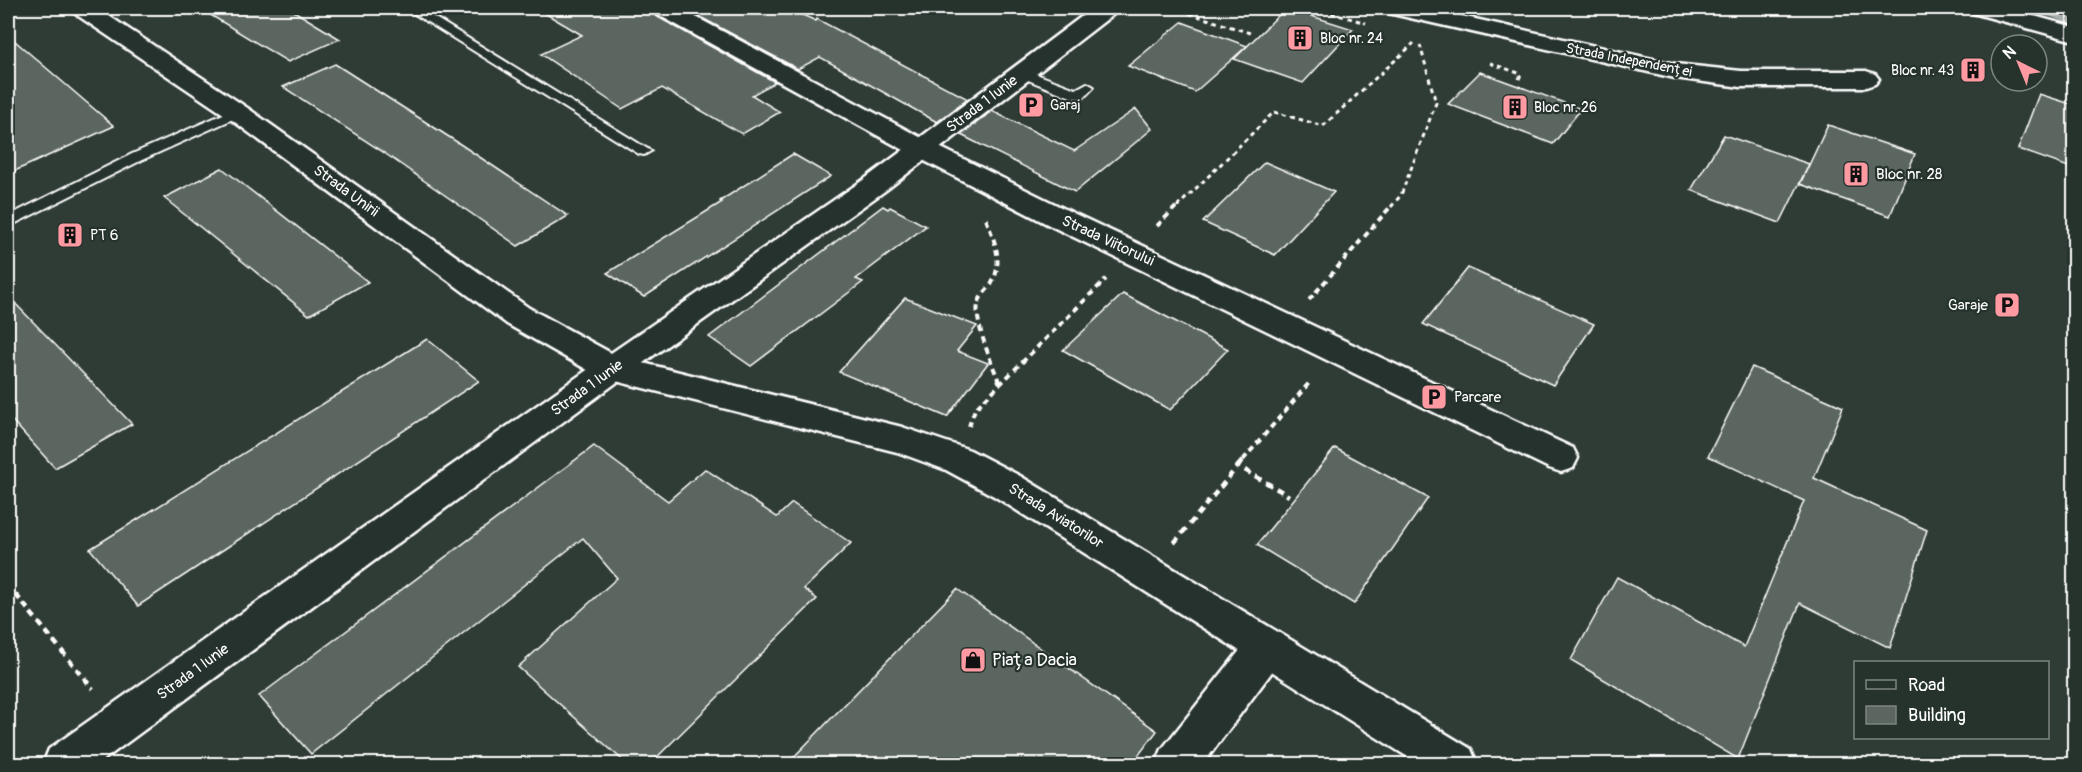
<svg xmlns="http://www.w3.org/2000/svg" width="2082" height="772" font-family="Pangolin,sans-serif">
<rect width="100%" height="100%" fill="#2f3b35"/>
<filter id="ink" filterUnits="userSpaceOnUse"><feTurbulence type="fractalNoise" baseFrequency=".0167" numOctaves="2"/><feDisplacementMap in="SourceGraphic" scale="12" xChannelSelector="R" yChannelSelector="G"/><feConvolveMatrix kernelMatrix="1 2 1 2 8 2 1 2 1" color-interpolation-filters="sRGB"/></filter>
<g filter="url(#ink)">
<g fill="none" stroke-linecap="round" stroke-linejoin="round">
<polygon fill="#a9afac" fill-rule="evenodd" points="2033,8 2042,8 2074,19 2074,25 2034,11"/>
</g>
<g fill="#5b6661" stroke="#fff" stroke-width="1.5">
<polygon points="199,8 289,8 340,39 288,62"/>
<polygon points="536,8 649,8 654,15 775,82 752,95 780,112 742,134 662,88 622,109 541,54 582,35"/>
<polygon points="683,8 787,8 816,21 817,19 968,99 937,122 820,57 798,69"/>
<polygon points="1286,8 1353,29 1303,83 1234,59"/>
<polygon points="1182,22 1247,46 1195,92 1128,66"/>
<polygon points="8,35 114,126 8,174"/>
<polygon points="335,64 460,144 568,216 518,246 380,150 283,87"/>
<polygon points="1480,72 1581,109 1553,144 1448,104"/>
<polygon points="2039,94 2074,105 2074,169 2018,149"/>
<polygon points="1136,109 1152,129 1075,192 961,135 992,111 1074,151"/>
<polygon points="1828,125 1915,154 1890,216 1800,184"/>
<polygon points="1724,135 1809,164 1780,223 1691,190"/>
<polygon points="793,154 831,176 644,297 607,273 722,202 720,201"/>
<polygon points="1265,162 1334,192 1275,255 1203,222"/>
<polygon points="222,168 368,282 309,315 164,198"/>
<polygon points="883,206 888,209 890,207 926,226 856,279 863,282 751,366 709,337"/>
<polygon points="1468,268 1594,324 1553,385 1423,324"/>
<polygon points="1123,294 1228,349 1170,410 1063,350"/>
<polygon points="8,296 132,424 55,468 8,416"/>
<polygon points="905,298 977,326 957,351 988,363 947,417 839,372"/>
<polygon points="427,339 479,381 138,606 90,549"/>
<polygon points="1752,367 1843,407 1814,478 1927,530 1890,648 1800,603 1738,759 1571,660 1617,577 1744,647 1804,501 1708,456"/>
<polygon points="594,446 668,501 705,469 777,517 792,503 851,543 804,589 817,599 649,765 628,765 518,667 617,578 583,538 311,754 259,696"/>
<polygon points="1335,448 1428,498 1354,604 1257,545"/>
<polygon points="957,589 1157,731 1131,765 786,765"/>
</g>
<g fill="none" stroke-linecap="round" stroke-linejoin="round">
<defs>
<g id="service">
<polygon points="405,8 419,8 651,151 644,155 639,154"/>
<polygon points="1023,69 1076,89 1087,83 1094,87 1083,98 1073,98 1018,76 1016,73"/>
<polygon points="237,108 244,112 242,115 142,160 8,227 8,216 132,154"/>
</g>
<g id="minor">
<polygon points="651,8 679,8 931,143 1073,213 1573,448 1578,458 1573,468 1561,472 1549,468 1053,227 913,155 655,13"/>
<polygon points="1385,8 1426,8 1675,64 1741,71 1866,71 1875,74 1879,79 1875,84 1866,87 1741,87 1675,78 1397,15 1389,13"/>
<polygon points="1970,8 2005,8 2074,27 2074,41 1973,13"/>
<polygon points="612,357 624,361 628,369 624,377 98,764 43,764 49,749 600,361"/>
<polygon points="1266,630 1280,635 1286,648 1280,661 1203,764 1156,764 1162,749 1252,635"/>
</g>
<polygon id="tertiary" points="70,8 97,8 246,107 529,308 611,353 866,178 1093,8 1118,8 1115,13 886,190 643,363 902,427 970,450 1020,476 1471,749 1477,764 1419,764 994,496 946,470 897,452 600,377 507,324 228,117 74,13"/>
</defs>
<use href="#service" stroke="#fff" stroke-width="4"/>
<use href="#minor" stroke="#fff" stroke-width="5"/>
<use href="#tertiary" stroke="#fff" stroke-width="5"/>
<g stroke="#fff" stroke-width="3" stroke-dasharray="4.5 4" stroke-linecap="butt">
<polyline points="1173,8 1250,33"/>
<polyline points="1315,8 1366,23"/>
<polyline points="1490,63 1521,74 1518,82"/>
<polyline points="1177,207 1274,112 1323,126 1414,43"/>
<polyline points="1391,207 1401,195 1436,103 1420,45"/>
</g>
<g stroke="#fff" stroke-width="4" stroke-dasharray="6 4.5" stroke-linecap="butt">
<path d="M986,219c9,23 18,43 5,66 -4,5 -12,13 -13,19 -4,19 15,62 22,80"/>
<polyline points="1157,226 1178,205"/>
<polyline points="1309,300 1392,205"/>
<polyline points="969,426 975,409 1106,279"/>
<polyline points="1243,460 1309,383"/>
</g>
<g stroke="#fff" stroke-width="4.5" stroke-dasharray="7 5" stroke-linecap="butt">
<polyline points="1238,466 1244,459"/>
<polyline points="1174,543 1238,466 1289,496"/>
<polyline points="8,585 93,689"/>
<polyline points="147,756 154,764"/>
</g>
<use href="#service" fill="#26332d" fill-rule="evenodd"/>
<use href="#minor" fill="#26332d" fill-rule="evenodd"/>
<use href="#tertiary" fill="#26332d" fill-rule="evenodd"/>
</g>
</g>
<defs>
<symbol id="building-square" viewBox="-11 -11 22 22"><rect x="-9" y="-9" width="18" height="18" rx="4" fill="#ff9aa2" stroke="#26332d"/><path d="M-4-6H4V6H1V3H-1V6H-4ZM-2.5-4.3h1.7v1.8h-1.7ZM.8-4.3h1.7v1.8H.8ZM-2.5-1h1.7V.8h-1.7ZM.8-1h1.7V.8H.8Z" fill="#111"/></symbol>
<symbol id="parking-square" viewBox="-11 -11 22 22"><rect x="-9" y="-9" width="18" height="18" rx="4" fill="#ff9aa2" stroke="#26332d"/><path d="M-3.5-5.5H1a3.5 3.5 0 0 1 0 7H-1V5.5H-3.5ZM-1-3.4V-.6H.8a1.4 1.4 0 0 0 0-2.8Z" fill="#111"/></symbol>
<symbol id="shop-square" viewBox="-11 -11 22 22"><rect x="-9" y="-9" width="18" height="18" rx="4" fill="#ff9aa2" stroke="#26332d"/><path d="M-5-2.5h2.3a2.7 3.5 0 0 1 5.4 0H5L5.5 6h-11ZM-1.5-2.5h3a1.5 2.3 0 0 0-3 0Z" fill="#111"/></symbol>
</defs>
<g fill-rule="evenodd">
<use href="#building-square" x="1285" y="23" width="30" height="30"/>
<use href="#building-square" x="1958" y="55" width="30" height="30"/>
<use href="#parking-square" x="1016" y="90" width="30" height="30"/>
<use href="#building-square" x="1500" y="92" width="30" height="30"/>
<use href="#building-square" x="1841" y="159" width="30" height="30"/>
<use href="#building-square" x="55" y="220" width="30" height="30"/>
<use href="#parking-square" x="1992" y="290" width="30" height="30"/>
<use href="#parking-square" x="1419" y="382" width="30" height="30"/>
<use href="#shop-square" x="958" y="645" width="30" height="30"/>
</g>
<g text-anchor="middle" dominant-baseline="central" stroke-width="4.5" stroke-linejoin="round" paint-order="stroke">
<g font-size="14" fill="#fff" stroke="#26332d" text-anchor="start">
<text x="1320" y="38">Bloc nr. 24</text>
<text x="1954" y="70" text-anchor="end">Bloc nr. 43</text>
<text x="1050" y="105">Garaj</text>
<text x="1534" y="107">Bloc nr. 26</text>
</g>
<g font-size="14" fill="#fff" stroke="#26332d">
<text transform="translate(1629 60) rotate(11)">Strada Independenței</text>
</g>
<g font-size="15" fill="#fff" stroke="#26332d">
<text transform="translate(982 104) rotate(-37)">Strada 1 Iunie</text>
<text transform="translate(346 191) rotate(36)">Strada Unirii</text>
<text transform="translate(1108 241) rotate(25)">Strada Viitorului</text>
<text transform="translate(587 388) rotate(-36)">Strada 1 Iunie</text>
<text transform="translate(1056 516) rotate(32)">Strada Aviatorilor</text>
<text transform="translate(193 672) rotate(-36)">Strada 1 Iunie</text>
</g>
<g font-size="15" fill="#fff" stroke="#26332d" text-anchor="start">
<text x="1876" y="174">Bloc nr. 28</text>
<text x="90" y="235">PT 6</text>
<text x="1988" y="305" text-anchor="end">Garaje</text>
<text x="1454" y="397">Parcare</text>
</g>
<g font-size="18" fill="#fff" stroke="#26332d" text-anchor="start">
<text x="992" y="660">Piața Dacia</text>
</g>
</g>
<rect width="2082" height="772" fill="none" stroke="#26332d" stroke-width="30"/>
<rect x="15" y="15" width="2052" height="742" fill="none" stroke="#fff" stroke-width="2" filter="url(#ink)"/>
<rect x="1854" y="661" width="195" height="78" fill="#26332d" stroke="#7d8581" stroke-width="1.5"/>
<rect x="1866" y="680" width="30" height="9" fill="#26332d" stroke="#7d8581" stroke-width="1.5"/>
<text x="1908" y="691" font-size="18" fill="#ffffff">Road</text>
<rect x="1866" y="706" width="30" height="18" fill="#5b6661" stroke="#7d8581" stroke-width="1.5"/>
<text x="1908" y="721" font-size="18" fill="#ffffff">Building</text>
<g transform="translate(2019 63) rotate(317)"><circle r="28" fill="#26332d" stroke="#7d8581" stroke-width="1.5"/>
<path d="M0-4.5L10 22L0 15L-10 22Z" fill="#ff9aa2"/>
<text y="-9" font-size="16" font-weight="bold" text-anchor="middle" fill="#ffffff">N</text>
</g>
</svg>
